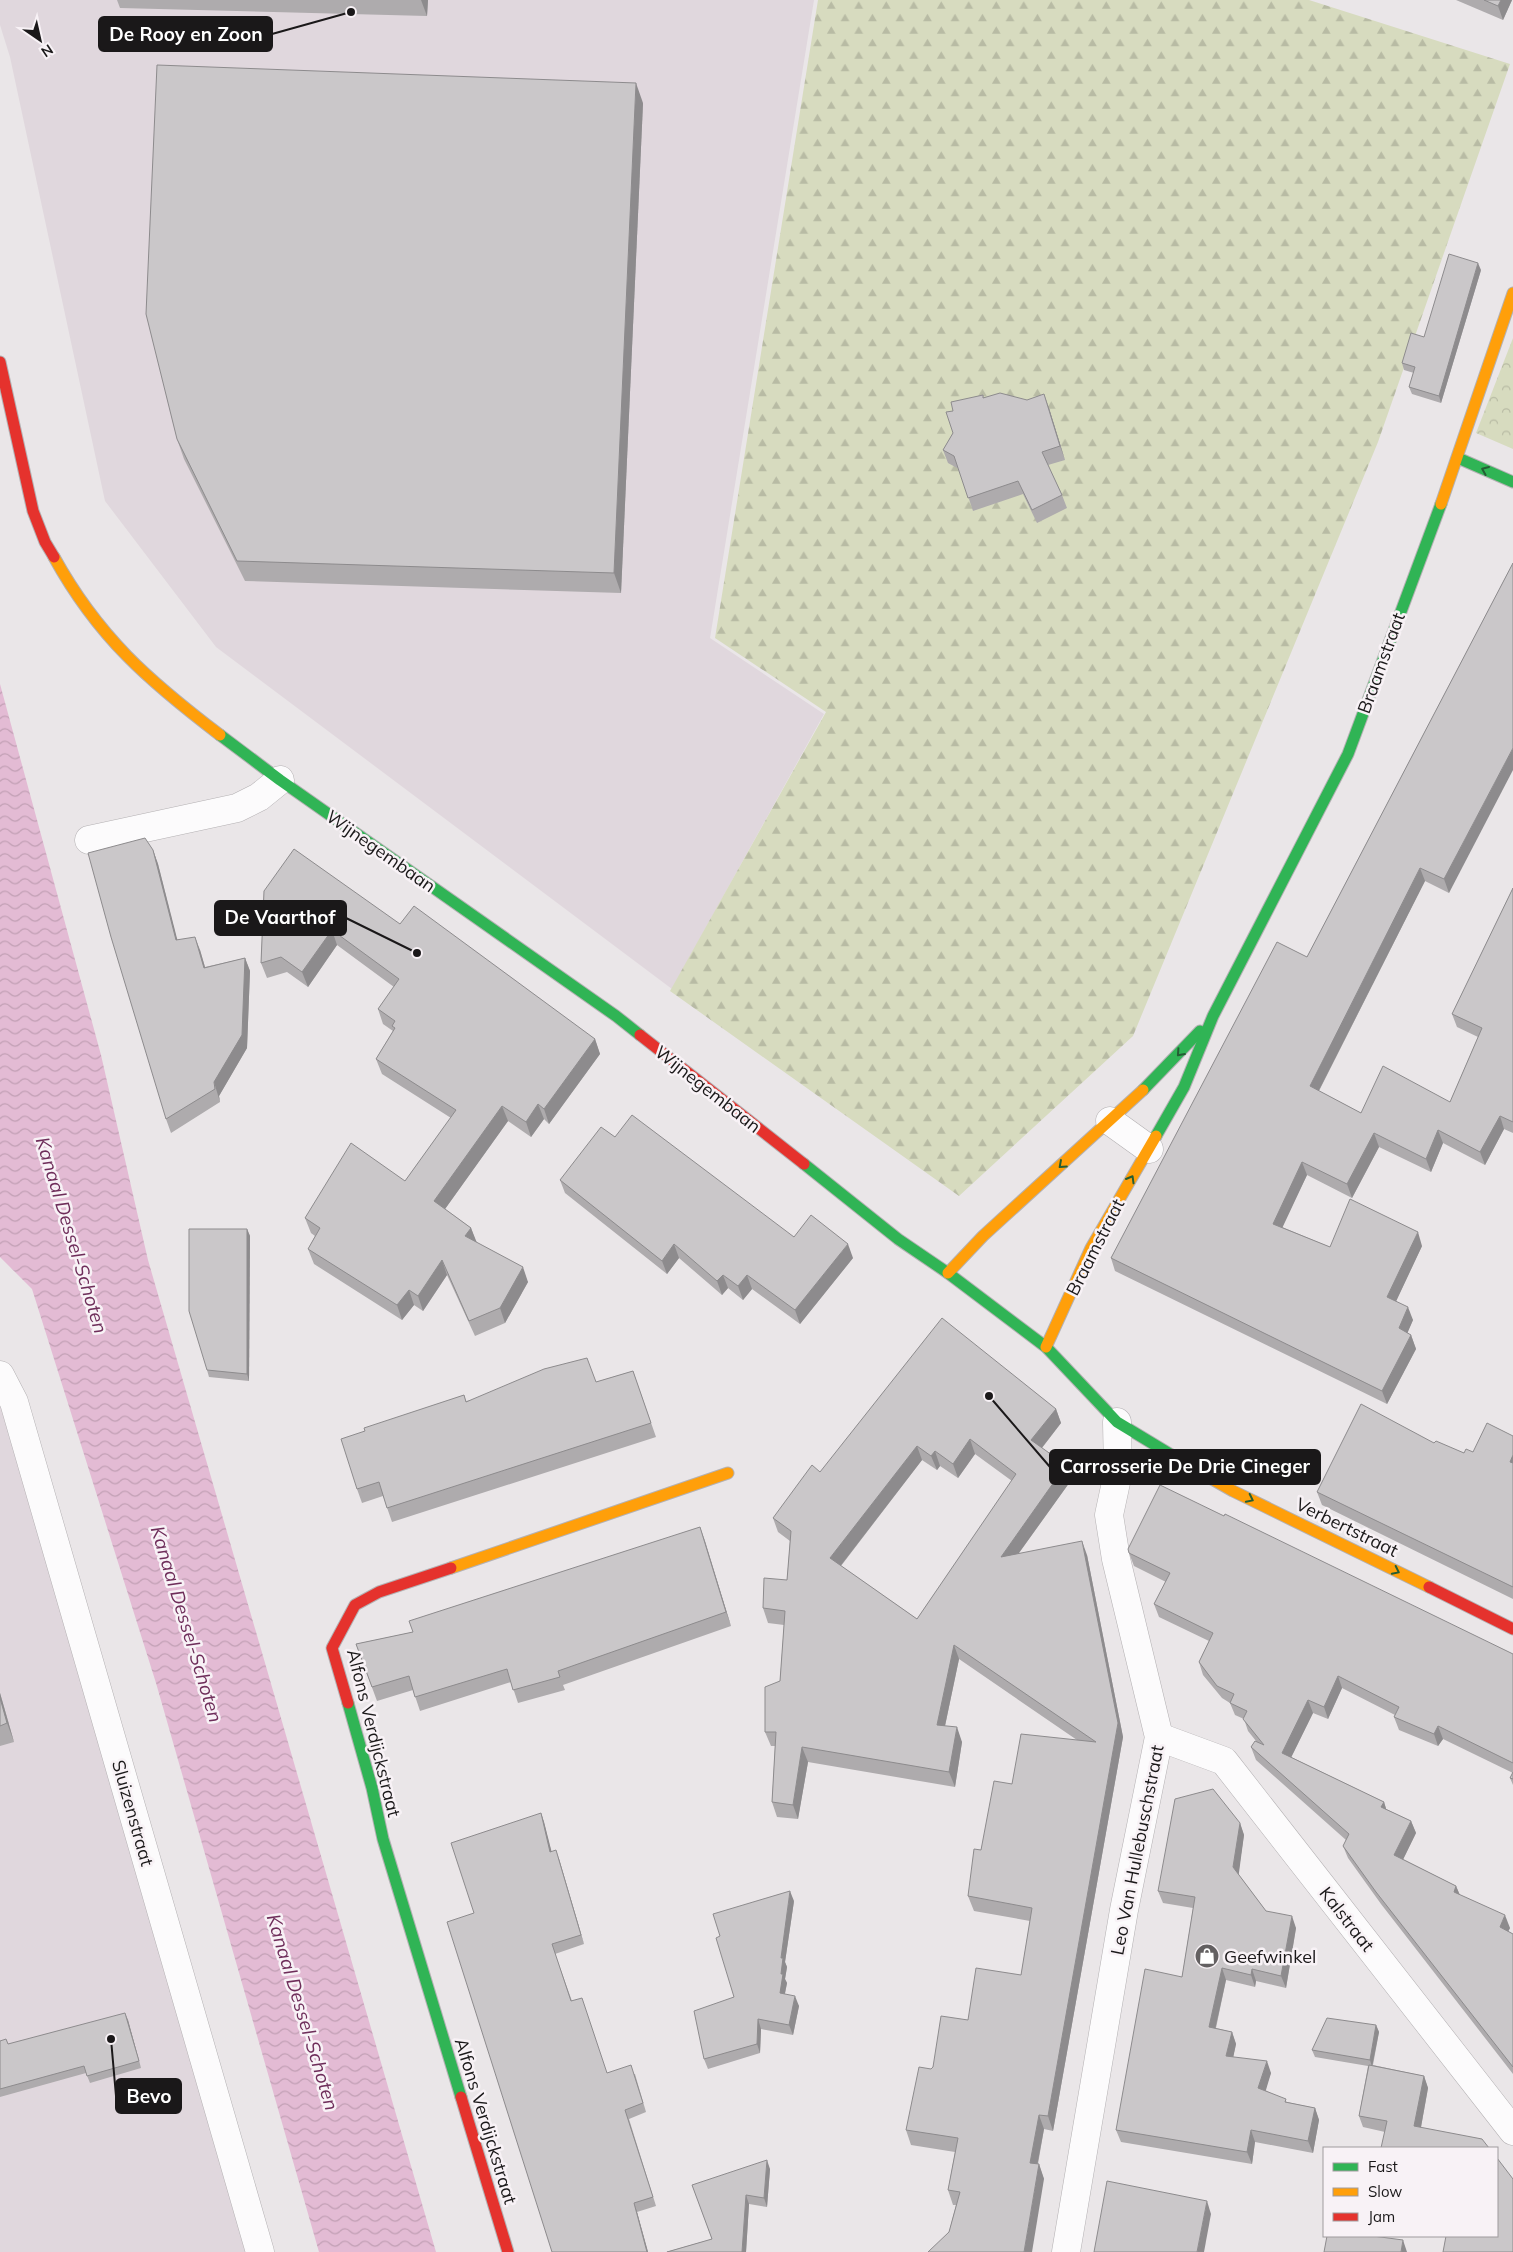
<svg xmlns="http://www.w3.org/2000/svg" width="1513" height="2252" font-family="Mulish,sans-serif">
<defs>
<pattern id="forest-firs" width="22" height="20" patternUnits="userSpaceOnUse" patternTransform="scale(1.25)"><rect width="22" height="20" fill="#d7dbbf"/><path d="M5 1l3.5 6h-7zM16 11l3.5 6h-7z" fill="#b8bba4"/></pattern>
<pattern id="park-crowns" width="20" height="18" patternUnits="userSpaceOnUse" patternTransform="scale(1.25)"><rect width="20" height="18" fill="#d7dbbf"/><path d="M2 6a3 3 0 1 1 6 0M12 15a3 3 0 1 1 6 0" fill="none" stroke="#b8bba4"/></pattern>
<pattern id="water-waves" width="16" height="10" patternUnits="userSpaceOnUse" patternTransform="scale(1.25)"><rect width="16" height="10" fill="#e3bbd4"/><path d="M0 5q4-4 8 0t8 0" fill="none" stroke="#c2a0b5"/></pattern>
</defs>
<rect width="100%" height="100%" fill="#eae6e8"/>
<g fill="#e0d7dd">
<polygon points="0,0 814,0 710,638 824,714 672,989 216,647 105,501 10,57 0,25"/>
<polygon points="0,1373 23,1407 185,1942 263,2252 0,2252"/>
</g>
<polygon fill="url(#forest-firs)" points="818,0 1309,0 1510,64 1378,442 1133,1036 959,1196 670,991 826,712 715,638"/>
<polygon fill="url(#park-crowns)" points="1513,338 1513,449 1476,433"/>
<polygon fill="url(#water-waves)" points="0,684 101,1055 148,1260 436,2252 319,2252 156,1683 32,1289 0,1257"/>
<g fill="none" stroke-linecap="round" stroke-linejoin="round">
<defs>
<g id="street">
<polyline points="89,840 237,808 259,797 280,780"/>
<polyline points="1110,1121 1149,1149"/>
<polyline points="0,1375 14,1402 260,2252"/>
<polyline points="1159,1737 1224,1761 1513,2131"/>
<polyline points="1066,2252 1124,1910 1159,1737 1116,1559 1109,1515 1118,1473 1117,1422"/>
</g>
<g id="fast">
<polyline points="1458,458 1513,482"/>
<polyline points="220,735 280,780 616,1016 640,1035"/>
<polyline points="1143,1090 1200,1031"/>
<polyline points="1156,1136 1184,1087 1213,1016 1348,754 1441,504"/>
<polyline points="804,1164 898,1239 948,1273 1046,1347 1117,1422 1198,1471"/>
<polyline points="348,1703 372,1788 383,1839 461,2097"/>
</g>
<g id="slow">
<polyline points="1441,504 1513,293"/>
<path d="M54,557c44,80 95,124 166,178"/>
<polyline points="948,1273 983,1236 1143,1090"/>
<polyline points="1046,1347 1091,1248 1156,1136"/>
<polyline points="1198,1471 1233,1491 1429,1587"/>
<polyline points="451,1568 728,1473"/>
</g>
<g id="jam">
<polyline points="0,362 33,511 45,542 54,557"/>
<polyline points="640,1035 804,1164"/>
<polyline points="1429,1587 1513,1629"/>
<polyline points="348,1703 332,1648 355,1605 379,1592 451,1568"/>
<polyline points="461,2097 508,2252"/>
</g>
</defs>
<use href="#street" stroke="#b4b1b3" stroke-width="29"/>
<use href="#fast" stroke="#b4b1b3" stroke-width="13"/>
<use href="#slow" stroke="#b4b1b3" stroke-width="13"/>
<use href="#jam" stroke="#b4b1b3" stroke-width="13"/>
<use href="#street" stroke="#fcfbfc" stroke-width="28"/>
<use href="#fast" stroke="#30b455" stroke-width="11"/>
<use href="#slow" stroke="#ff9f0a" stroke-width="11"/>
<use href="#jam" stroke="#e5322d" stroke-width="11"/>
</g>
<g fill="#aeabad" fill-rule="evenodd">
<polygon points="117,0 428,0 427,16 120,8"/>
<polygon points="1456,0 1512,0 1503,20"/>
<polygon points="643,103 621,593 245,581 184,459 177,439"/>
<polygon points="1481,270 1441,403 1412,394 1409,387 1414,373 1404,370 1402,363"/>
<polygon points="983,395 984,398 1049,408 1065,460 1048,465 1062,495 1067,508 1037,523 1023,494 973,511 959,469 948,463 943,450 953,433 953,411"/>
<polygon points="1513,563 1449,893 1425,881 1319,1091 1361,1113 1450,1102 1478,1037 1457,1027 1452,1014 1513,888 1513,1133 1504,1129 1485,1165 1443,1143 1431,1172 1379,1147 1352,1198 1307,1175 1282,1227 1330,1247 1422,1246 1396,1301 1413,1320 1407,1333 1411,1335 1416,1349 1387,1404 1115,1271 1111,1258 1307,957"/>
<polygon points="153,850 158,864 177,940 200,950 205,967 245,958 250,971 247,1048 219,1096 220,1102 171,1133 166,1119"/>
<polygon points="264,891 400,924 595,1039 600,1054 549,1124 544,1119 531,1137 508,1121 445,1209 471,1228 476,1242 528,1282 505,1323 475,1336 447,1275 423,1311 414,1305 402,1320 314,1264 308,1249 315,1236 311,1233 305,1218 405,1181 451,1118 382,1074 376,1059 393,1031 383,1024 378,1009 394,987 337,945 308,987 287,972 267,978 261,963"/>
<polygon points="615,1137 794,1237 853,1258 800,1324 752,1289 743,1300 728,1288 722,1295 679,1258 667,1274 565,1193 560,1180"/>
<polygon points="247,1229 250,1236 249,1381 209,1377 207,1370"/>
<polygon points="633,1371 656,1437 392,1522 383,1496 362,1503 357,1489 365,1431 464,1395 466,1401 596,1382"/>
<path d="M1056,1409l5,14 -19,25 30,31 -53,74 68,2 36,182 -70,394 -9,-2 -6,35h1l5,15 -95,53 7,-27h-3l-5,-15 7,-38 -44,-7 -5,-15 25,-61 37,-49 53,-45 9,-54 -56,-10 -6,-15 13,-46 31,-66 65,-44 -118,-81 -14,67 17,16 -7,45 -147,-25 -10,57 -21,-2 -5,-15 3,-56h-4l-6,-14 15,-51 4,-56 -16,-2 -5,-15 24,-28 3,-39 -12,-9 -5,-14 47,-46zM975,1454l37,27 -95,138 -76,-53 81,-106 15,10 3,-4 18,12z"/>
<polygon points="1513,1436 1513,1599 1322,1505 1317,1492 1434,1443 1464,1453 1473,1452"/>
<polygon points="700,1527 731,1626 563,1685 565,1690 518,1703 511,1682 420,1711 413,1690 377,1701 356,1644 413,1632"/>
<polygon points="1129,1553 1513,1654 1513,1785 1510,1778 1513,1773 1443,1739 1438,1746 1399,1730 1394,1717 1395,1715 1342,1688 1328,1719 1313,1713 1291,1757 1384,1802 1386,1809 1411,1821 1416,1833 1403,1859 1456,1886 1460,1895 1510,1928 1508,1931 1513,1934 1513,2074 1381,1904 1348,1858 1343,1846 1346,1840 1256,1760 1251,1747 1256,1741 1248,1731 1244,1719 1235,1715 1230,1703 1222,1698 1203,1675 1199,1662 1209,1641 1159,1617 1154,1604 1166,1582 1134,1566"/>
<polygon points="0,1693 14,1742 0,1746"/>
<polygon points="541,1813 544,1822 551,1851 559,1859 584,1944 555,1954 572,2001 607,2073 635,2074 646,2112 629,2119 656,2206 637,2212 648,2252 552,2252"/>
<polygon points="1240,1823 1244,1835 1238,1874 1266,1911 1296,1928 1286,1988 1256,1981 1255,1987 1226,1980 1216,2028 1232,2032 1236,2044 1233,2057 1271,2073 1265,2090 1287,2102 1315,2108 1319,2120 1313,2153 1255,2142 1252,2164 1121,2142 1116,2130 1182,1977 1193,1908 1163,1903 1158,1891"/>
<polygon points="794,1901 785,1962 787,1967 785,1979 787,1983 785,1994 799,2006 793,2035 761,2029 760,2053 708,2069 704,2059 734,1997"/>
<polygon points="128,2020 141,2068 90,2083 86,2073 0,2097 0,2041 8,2044"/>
<polygon points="1376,2025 1379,2032 1373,2065 1424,2076 1428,2088 1421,2127 1385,2132 1363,2127 1359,2116 1368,2066 1315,2057 1312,2050"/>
<polygon points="770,2169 767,2207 749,2204 746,2252 666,2252 712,2239 692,2185"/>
</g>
<g fill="#8d8b8d">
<polygon points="421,0 428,0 427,16"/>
<polygon points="1501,0 1512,0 1503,20 1498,6"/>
<polygon points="636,83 643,103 621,593 614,573"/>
<polygon points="1478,263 1481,270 1441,403 1439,396"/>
<polygon points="1044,394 1049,408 1065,460 1060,446"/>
<polygon points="1513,748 1513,770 1449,893 1444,879"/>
<polygon points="153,850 158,864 181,954 176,940"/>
<polygon points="1420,868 1425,881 1314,1100 1310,1086"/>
<polygon points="332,930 337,945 308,987 302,972"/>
<polygon points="195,937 200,950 209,981 204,968"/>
<polygon points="245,958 250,971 247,1048 219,1096 220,1102 214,1082"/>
<polygon points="595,1039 600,1054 549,1124 544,1109"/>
<polygon points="538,1104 544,1119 531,1137 526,1122"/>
<polygon points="502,1106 508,1121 440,1216 434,1201"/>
<polygon points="1500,1116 1504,1129 1485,1165 1480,1152"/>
<polygon points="1438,1130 1443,1143 1431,1172 1426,1159"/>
<polygon points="1374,1133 1379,1147 1352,1198 1347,1184"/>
<polygon points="1302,1162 1307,1175 1278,1237 1273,1224"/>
<polygon points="471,1228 477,1243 465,1236"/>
<polygon points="247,1229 250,1236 249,1381 247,1374"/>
<polygon points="1418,1232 1422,1246 1392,1310 1387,1297"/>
<polygon points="674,1244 679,1258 667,1274 662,1261"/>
<polygon points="848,1244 853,1258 800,1324 795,1310"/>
<polygon points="442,1260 447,1275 423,1311 418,1296"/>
<polygon points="523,1267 528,1282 505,1323 500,1308"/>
<polygon points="723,1275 728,1288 722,1295 717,1281"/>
<polygon points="747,1275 752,1289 743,1300 738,1286"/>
<polygon points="409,1290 414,1305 402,1320 397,1305"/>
<polygon points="1408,1307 1413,1320 1404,1341 1399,1328"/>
<polygon points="1411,1335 1416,1349 1387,1404 1382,1391"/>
<polygon points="1056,1409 1061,1423 1037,1454 1031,1440"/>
<polygon points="970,1439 975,1454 958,1478 953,1464"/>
<polygon points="917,1446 922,1460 835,1573 830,1558"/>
<polygon points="935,1451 940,1466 937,1470 931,1456"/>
<polygon points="1513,1455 1513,1470 1510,1462"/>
<polygon points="1066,1465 1072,1479 1006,1571 1001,1557"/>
<polygon points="700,1527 705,1541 731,1626 726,1612"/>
<polygon points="1082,1541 1087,1555 1123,1737 1053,2131 1048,2116 1118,1723"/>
<polygon points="954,1645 959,1659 942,1740 937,1725"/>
<polygon points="1338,1676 1342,1688 1328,1719 1324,1707"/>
<polygon points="0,1693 14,1742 7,1723 0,1698"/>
<polygon points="1308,1700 1313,1713 1287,1766 1282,1753"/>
<polygon points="1438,1726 1443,1739 1438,1746 1434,1734"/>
<polygon points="957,1727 962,1742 955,1787 949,1772"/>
<polygon points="802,1747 808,1762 798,1819 793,1805"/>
<polygon points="1384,1802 1388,1815 1381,1807"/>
<polygon points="541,1813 544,1822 554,1861 550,1852"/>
<polygon points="1411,1821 1416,1833 1399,1868 1394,1855"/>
<polygon points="1240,1823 1244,1835 1238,1880 1233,1867"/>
<polygon points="556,1850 559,1859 584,1944 581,1935"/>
<polygon points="1456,1886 1461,1898 1454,1892"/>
<polygon points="790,1891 794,1901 785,1962 787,1967 785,1979 787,1983 783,2002 780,1993 781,1974 781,1958"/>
<polygon points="1505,1915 1510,1928 1504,1940 1500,1927"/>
<polygon points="1292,1916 1296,1928 1286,1988 1281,1976"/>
<polygon points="1222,1968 1226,1980 1213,2039 1209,2027"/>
<polygon points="1252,1969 1256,1981 1255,1987 1251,1975"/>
<polygon points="795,1996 799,2006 793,2035 789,2025"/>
<polygon points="125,2013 128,2020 141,2068 139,2061"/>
<polygon points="758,2019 761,2029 760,2053 757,2044"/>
<polygon points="1376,2025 1379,2032 1372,2067 1370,2060"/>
<polygon points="1232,2032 1236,2044 1231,2068 1226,2056"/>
<polygon points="1267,2061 1271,2073 1263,2100 1258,2088"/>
<polygon points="1424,2076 1428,2088 1419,2138 1414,2126"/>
<polygon points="1315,2108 1319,2120 1313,2153 1308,2141"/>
<polygon points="1039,2115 1044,2129 1035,2177 1030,2163"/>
<polygon points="1251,2130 1255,2142 1252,2164 1247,2152"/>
<polygon points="767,2160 770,2169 767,2207 764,2198"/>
<polygon points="1039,2164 1044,2179 1032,2252 1024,2252"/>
<polygon points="746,2195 749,2204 746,2252 742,2252"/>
<polygon points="1207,2201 1211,2214 1204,2252 1197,2252"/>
<polygon points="634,2203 637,2212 648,2252 647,2252"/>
<polygon points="1403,2240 1407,2252 1401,2252"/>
</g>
<g fill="#cac7c9" stroke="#8d8b8d" fill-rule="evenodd">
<polygon points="1484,0 1501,0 1498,6"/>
<polygon points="157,65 636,83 614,573 237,561 177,439 146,314"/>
<polygon points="1449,254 1478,263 1439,396 1409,387 1415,367 1402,363 1411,333 1424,337"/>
<polygon points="1000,393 1027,400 1044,394 1060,446 1042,452 1062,495 1032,510 1018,481 968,498 954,456 943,450 953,433 946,412 953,411 951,402 983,395 983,398"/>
<polygon points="1513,563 1513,748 1444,879 1420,868 1310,1086 1361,1113 1383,1066 1450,1102 1482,1028 1452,1014 1513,888 1513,1122 1500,1116 1480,1152 1438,1130 1426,1159 1374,1133 1347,1184 1302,1162 1273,1224 1330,1247 1350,1199 1418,1232 1387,1297 1408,1307 1399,1328 1411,1335 1382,1391 1111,1258 1277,942 1307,957"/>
<polygon points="145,838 153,850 176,940 195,937 204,968 245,958 242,1035 214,1082 215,1089 166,1119 111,937 88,853"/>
<polygon points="294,849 400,924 414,906 595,1039 544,1109 538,1104 526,1122 502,1106 434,1201 471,1228 465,1236 523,1267 500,1308 469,1321 442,1260 418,1296 409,1290 397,1305 308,1249 320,1228 305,1218 351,1143 405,1181 456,1110 376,1059 395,1028 392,1026 395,1021 378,1009 399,979 332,930 302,972 281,957 261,963 264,891"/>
<polygon points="632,1115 794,1237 811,1215 848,1244 795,1310 747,1275 738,1286 723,1275 717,1281 674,1244 662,1261 560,1180 601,1127 615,1137"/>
<polygon points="189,1229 247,1229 247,1374 207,1370 189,1311"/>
<path d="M942,1318l114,91 -25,31 35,25 -65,92 81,-16 36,182 -70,393 -9,-1 -9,48 9,1 -15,88h-96l21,-20 11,-40 -12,-2 10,-52 -52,-8 13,-63 12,2 2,-2 8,-51 27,4 8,-52 45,7 11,-67 -64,-12 6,-47 7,1 13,-69 18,3 9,-50 75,8 -142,-97 -17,80 20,2 -8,45 -147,-25 -9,58 -21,-3 4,-70h-11v-45l15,-6 5,-70 -22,-3 1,-30 23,2 4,-49 -18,-13 39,-53 8,7zM970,1439l46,35 -99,145 -87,-61 87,-112 14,10 4,-5 18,13z"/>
<polygon points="587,1358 596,1382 633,1371 651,1423 387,1508 379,1482 357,1489 341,1439 365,1431 364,1428 464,1395 466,1402 544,1369"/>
<polygon points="1361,1404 1434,1443 1436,1441 1464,1453 1466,1449 1473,1452 1487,1423 1513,1436 1513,1455 1510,1462 1513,1463 1513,1587 1317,1492"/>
<polygon points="1160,1485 1224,1516 1225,1514 1513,1654 1513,1763 1438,1726 1434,1734 1394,1717 1399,1707 1338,1676 1324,1707 1308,1700 1282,1753 1384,1802 1381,1807 1411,1821 1394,1855 1456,1886 1454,1892 1505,1915 1500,1927 1513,1934 1513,2067 1376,1892 1343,1846 1349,1834 1251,1747 1255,1741 1264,1745 1243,1719 1247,1711 1230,1703 1234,1694 1217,1686 1199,1662 1213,1633 1154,1604 1170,1573 1129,1553 1128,1549"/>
<polygon points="700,1527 726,1612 558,1671 560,1677 513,1690 507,1669 415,1697 409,1676 372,1687 356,1644 413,1632 409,1621"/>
<polygon points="0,1698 7,1723 0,1726"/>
<polygon points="1513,1772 1513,1779 1510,1778"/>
<polygon points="1213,1789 1240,1823 1233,1867 1266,1911 1292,1916 1281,1976 1252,1969 1251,1975 1222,1968 1209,2027 1232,2032 1226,2056 1267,2061 1258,2088 1286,2099 1285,2102 1315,2108 1308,2141 1251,2130 1247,2152 1116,2130 1145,1969 1182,1977 1195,1897 1158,1891 1175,1799"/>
<polygon points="541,1813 550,1852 556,1850 581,1935 552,1944 571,2001 582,1998 607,2073 631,2065 643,2103 625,2110 653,2197 634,2203 647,2252 552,2252 447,1922 474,1913 451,1843"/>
<polygon points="790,1891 781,1958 783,1958 781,1974 783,1974 780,1993 795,1996 789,2025 758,2019 757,2044 704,2059 694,2011 734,1997 716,1938 720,1936 713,1914"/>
<polygon points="125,2013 139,2061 87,2076 84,2066 0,2089 0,2041 6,2039 8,2044"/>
<polygon points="1327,2018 1376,2025 1370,2060 1312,2050"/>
<polygon points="1369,2065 1424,2076 1414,2126 1482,2139 1489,2148 1381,2148 1387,2121 1359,2116"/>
<polygon points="1497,2158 1513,2179 1513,2252 1443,2252 1446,2236 1497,2236"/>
<polygon points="767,2160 764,2198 746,2195 742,2252 667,2252 712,2239 692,2185"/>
<polygon points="1107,2181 1207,2201 1197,2252 1094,2252"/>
<polygon points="1327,2236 1373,2236 1403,2240 1401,2252 1324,2252"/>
</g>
<defs><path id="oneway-chevron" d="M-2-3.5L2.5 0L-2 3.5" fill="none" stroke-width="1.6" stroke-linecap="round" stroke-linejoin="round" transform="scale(1.25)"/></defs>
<g stroke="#245e34">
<use href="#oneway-chevron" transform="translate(1485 470) rotate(-157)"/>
<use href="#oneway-chevron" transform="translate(1180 1053) rotate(132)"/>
<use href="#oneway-chevron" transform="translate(1062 1165) rotate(138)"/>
<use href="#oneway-chevron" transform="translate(1131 1179) rotate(-60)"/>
<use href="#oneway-chevron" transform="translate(1250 1499) rotate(26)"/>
<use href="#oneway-chevron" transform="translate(1396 1571) rotate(26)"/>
</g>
<defs>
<symbol id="shop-disc" viewBox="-11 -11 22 22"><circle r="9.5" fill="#636061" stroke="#f8f2f6"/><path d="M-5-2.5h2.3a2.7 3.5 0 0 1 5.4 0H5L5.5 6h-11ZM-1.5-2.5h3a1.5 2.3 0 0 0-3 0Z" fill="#fff"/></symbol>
</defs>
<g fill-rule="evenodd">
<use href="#shop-disc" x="1193" y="1942" width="28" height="28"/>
</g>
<g text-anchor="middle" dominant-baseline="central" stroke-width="5" stroke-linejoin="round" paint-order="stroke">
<g font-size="18" fill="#1a1819" stroke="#f8f2f6">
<text transform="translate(1381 663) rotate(-70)">Braamstraat</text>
<text transform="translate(381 851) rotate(35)">Wijnegembaan</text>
<text transform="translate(708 1089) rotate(38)">Wijnegembaan</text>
<text transform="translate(1095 1247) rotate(-63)">Braamstraat</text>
<text transform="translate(1347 1527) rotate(26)">Verbertstraat</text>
<text transform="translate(374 1733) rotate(76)">Alfons Verdijckstraat</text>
<text transform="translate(133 1813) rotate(74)">Sluizenstraat</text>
<text transform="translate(1137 1850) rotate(-79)">Leo Van Hullebuschstraat</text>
<text transform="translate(1347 1919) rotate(52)">Kalstraat</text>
<text transform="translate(486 2121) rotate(73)">Alfons Verdijckstraat</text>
</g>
<g font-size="18" fill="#1a1819" stroke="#f8f2f6" text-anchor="start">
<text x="1224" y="1956">Geefwinkel</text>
</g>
<g font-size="19" font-style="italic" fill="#6e2d5a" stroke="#f8f2f6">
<text transform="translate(72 1235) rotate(73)">Kanaal Dessel-Schoten</text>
<text transform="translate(187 1624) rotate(73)">Kanaal Dessel-Schoten</text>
<text transform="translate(303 2012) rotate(73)">Kanaal Dessel-Schoten</text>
</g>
</g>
<path fill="none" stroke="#1a1819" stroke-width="2" d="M351 12L272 34M417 953L346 918M989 1396L1050 1467M111 2039L116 2096"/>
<g fill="#1a1819" stroke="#f8f2f6" stroke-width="2">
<circle cx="351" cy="12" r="5"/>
<circle cx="417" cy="953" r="5"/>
<circle cx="989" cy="1396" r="5"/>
<circle cx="111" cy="2039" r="5"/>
</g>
<g fill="#1a1819" stroke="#1a1819" stroke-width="2">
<rect x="99" y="17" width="173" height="34" rx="5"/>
<rect x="215" y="901" width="131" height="34" rx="5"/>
<rect x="1050" y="1450" width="270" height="34" rx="5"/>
<rect x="116" y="2079" width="65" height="34" rx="5"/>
</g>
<g font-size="19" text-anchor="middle" font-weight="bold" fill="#fff">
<text x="186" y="41">De Rooy en Zoon</text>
<text x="280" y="924">De Vaarthof</text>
<text x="1185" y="1473">Carrosserie De Drie Cineger</text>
<text x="149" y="2103">Bevo</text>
</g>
<rect x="1323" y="2147" width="175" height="90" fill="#f8f2f6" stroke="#9f9b9e"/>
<rect x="1333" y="2163" width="25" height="8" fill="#30b455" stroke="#9f9b9e"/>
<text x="1368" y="2172" font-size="15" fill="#1a1819">Fast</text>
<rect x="1333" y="2188" width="25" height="8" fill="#ff9f0a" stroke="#9f9b9e"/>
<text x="1368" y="2197" font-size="15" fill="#1a1819">Slow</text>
<rect x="1333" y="2213" width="25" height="8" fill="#e5322d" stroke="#9f9b9e"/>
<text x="1368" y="2222" font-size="15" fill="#1a1819">Jam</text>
<g transform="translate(40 40) rotate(146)" stroke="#f8f2f6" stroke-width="4" paint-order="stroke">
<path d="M0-4L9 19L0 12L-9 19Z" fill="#1a1819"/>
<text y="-8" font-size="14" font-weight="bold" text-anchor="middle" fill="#1a1819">N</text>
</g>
</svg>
